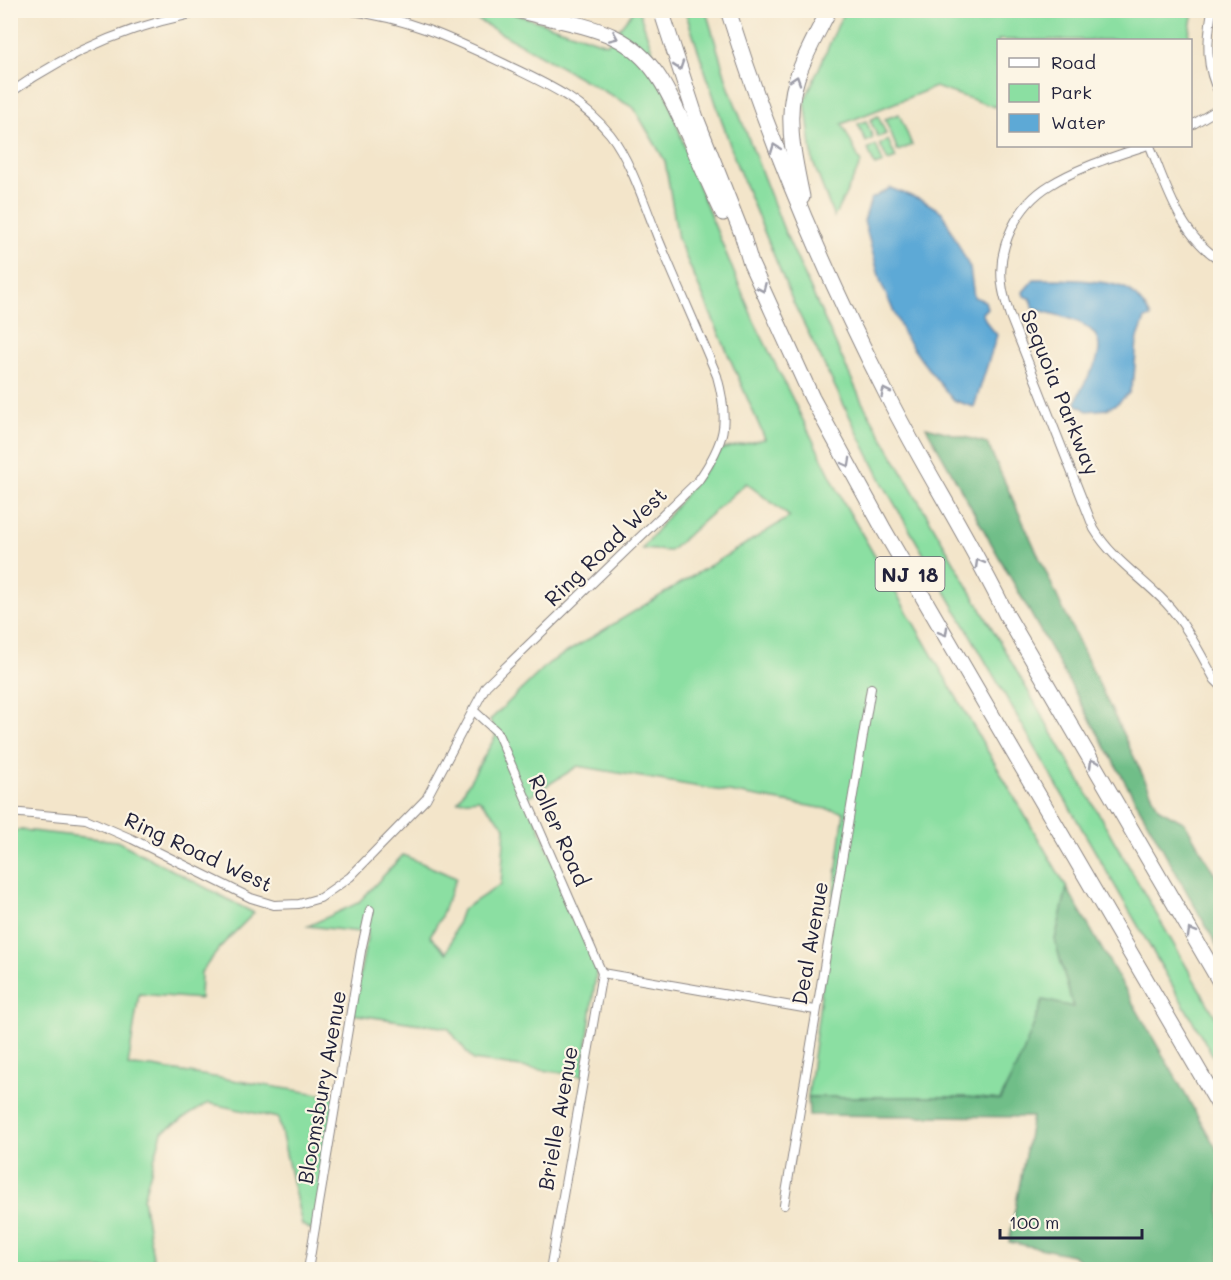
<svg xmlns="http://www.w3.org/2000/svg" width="1231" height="1280" font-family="Mali,sans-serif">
<rect width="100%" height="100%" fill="#fcf5e5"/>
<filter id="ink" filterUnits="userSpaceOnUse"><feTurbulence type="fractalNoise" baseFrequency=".0167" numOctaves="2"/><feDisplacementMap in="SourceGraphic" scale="12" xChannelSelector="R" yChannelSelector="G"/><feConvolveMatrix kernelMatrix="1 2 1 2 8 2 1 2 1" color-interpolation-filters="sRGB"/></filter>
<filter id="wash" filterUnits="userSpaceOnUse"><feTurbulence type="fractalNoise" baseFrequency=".008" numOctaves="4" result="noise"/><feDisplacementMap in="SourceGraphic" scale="24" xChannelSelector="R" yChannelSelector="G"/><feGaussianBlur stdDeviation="1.35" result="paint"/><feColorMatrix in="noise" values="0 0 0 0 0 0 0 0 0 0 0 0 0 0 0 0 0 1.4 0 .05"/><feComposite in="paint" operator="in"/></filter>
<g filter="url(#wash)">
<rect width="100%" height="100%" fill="#f3e5ca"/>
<g fill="#8bdfa2" stroke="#56806e" stroke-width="1.5">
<polygon points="381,11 506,11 607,44 633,11 639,11 695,178 754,321 844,503 1067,888 1055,940 1073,1007 1021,1058 1000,1100 966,1097 808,1097 844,812 578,766 527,798 597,965 583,1076 473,1060 448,1028 352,1014 368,933 308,926 358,903 403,855 456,878 440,919 430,936 447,953 462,910 501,884 505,827 479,799 458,801 496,736 490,720 549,663 790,517 746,483 670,551 642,549 715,457 723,449 765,439 678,239 665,161 634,108 465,13"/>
<polygon points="685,11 706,11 729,88 784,230 862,402 1220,1025 1220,1068 882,482 793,302 736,163"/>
<polygon points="844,11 844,10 1193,11 1188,40 998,40 998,104 995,107 935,87 842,124 861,163 834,217 813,162 805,100"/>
<polygon points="899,114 912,145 898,151 885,119"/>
<polygon points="878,116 886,134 878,137 870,120"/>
<polygon points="866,121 873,138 866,142 858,124"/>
<polygon points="888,140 896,158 888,161 880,144"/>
<polygon points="876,145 883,163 875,166 868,149"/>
<polygon points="23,830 117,841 254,913 224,943 201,972 200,999 139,994 128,1066 152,1067 338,1097 316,1232 302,1225 278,1118 208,1103 162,1132 143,1199 155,1269 11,1269 10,831"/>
</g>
<g fill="#70be88" stroke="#497062" stroke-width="1.5">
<polygon points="926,427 987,443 1061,605 1159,809 1185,823 1220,883 1220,951"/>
<polygon points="1067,888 1220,1155 1220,1269 1093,1269 1072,1255 1009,1242 1032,1117 809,1115 808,1097 966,1097 1000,1100 1021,1058 1043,1000 1073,1007 1055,940"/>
</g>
<g fill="#5da9d6" stroke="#406688" stroke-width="1.5">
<polygon points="890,188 924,201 942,212 970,268 974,297 985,301 987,308 982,313 987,323 997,335 974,407 953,400 922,361 905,337 881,283 864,221 871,199"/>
<path d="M1034,279c24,0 72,0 93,10 6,3 21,21 24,28l-6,2 -8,21 -3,37 -5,16 -11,10 -11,6 -20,2 -11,-7c2,-14 12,-25 18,-37 22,-46 -32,-48 -61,-59l-3,-10 -6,-2 -1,-4z"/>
</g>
</g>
<g filter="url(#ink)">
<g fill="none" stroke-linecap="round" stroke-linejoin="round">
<defs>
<g id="street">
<path d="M1212,10c-5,30 -7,58 8,85"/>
<path d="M10,93c62,-44 130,-72 205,-83"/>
<polyline points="1190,126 1220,108"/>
<path d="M1145,146c-32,11 -66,21 -95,39 -33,20 -53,62 -48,99 1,11 5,22 8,32l84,213c18,30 47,48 71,73 21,22 35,51 50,78l5,5"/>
<path d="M1150,146c17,42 30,89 70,114"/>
<polyline points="1220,314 1218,318 1220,353"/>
<polyline points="473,710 497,732 602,973"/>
<path d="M10,812l76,7 46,20 119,59 23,7 25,-1 21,-6 30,-21 76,-78 60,-113 212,-205c27,-39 32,-58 19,-105 -19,-46 -40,-92 -59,-138 -12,-30 -28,-79 -48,-104 -30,-36 -64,-50 -105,-70 -57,-27 -97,-46 -160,-54"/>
<polyline points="602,973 815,1010"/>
<polyline points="784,1205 871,688"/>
<polyline points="308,1270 361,951 370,910"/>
<polyline points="550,1270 602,973"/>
</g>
<g id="highway">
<path d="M517,10c32,9 67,13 97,27 42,20 57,61 75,100 11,26 22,51 34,76"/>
<polyline points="661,10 696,118 742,234 751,264 812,398 884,530 1220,1107"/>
<path d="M728,10c42,134 97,264 161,389 37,73 82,142 117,215l214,368"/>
<path d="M802,197c-8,-39 -18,-80 -5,-119 8,-24 21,-46 32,-68"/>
</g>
</defs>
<use href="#street" stroke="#8a8482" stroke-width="10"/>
<use href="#highway" stroke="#8a8482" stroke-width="17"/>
<use href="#street" stroke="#fff" stroke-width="8"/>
<use href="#highway" stroke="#fff" stroke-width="15"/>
</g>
<defs><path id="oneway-chevron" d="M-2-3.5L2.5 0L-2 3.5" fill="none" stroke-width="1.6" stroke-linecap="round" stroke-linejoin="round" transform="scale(1.5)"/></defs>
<g stroke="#9c9ca7">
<use href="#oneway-chevron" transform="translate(614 37) rotate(24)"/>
<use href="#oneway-chevron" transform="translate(679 66) rotate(71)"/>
<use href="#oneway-chevron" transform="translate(796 80) rotate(-72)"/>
<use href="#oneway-chevron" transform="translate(775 148) rotate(-111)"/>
<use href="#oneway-chevron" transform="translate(762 288) rotate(66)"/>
<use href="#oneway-chevron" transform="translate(885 392) rotate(-117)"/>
<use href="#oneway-chevron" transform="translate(847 463) rotate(61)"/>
<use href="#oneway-chevron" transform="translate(979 563) rotate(-120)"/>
<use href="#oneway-chevron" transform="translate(944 632) rotate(60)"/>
<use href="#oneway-chevron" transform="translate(1093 763) rotate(-120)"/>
<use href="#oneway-chevron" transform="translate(1191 932) rotate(-120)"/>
</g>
</g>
<g text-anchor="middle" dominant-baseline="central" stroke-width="4.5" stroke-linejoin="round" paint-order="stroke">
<rect fill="#fcf5e5" stroke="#63616e" stroke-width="1.5" x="875.5" y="557" width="69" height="34" rx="4.5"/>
<g font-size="20" font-weight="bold" fill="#22223b">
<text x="910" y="574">NJ 18</text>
</g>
<g font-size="21" fill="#22223b" stroke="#fcf5e5">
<text transform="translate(1061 392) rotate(68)">Sequoia Parkway</text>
<text transform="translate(605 546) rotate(-44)">Ring Road West</text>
<text transform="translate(560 830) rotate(66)">Roller Road</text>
<text transform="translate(199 851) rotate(25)">Ring Road West</text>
<text transform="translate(809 943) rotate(-80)">Deal Avenue</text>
<text transform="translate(321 1087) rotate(-80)">Bloomsbury Avenue</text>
<text transform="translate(557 1118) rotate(-80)">Brielle Avenue</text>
</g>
</g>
<rect width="1231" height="1280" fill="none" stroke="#fcf5e5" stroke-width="36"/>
<rect x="997" y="39" width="195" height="108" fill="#fcf5e5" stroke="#a5a1a1" stroke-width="1.5"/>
<rect x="1009" y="58" width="30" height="9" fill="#ffffff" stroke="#a5a1a1" stroke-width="1.5"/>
<text x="1051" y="69" font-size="18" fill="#22223b">Road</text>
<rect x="1009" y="84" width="30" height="18" fill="#8bdfa2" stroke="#a5a1a1" stroke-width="1.5"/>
<text x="1051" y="99" font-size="18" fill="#22223b">Park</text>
<rect x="1009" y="114" width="30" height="18" fill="#5da9d6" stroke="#a5a1a1" stroke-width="1.5"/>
<text x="1051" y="129" font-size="18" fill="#22223b">Water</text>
<path d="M1000 1229v9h142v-9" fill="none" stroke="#22223b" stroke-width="3"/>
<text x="1009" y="1229" font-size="18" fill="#22223b" stroke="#fcf5e5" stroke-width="4.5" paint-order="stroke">100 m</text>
</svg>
